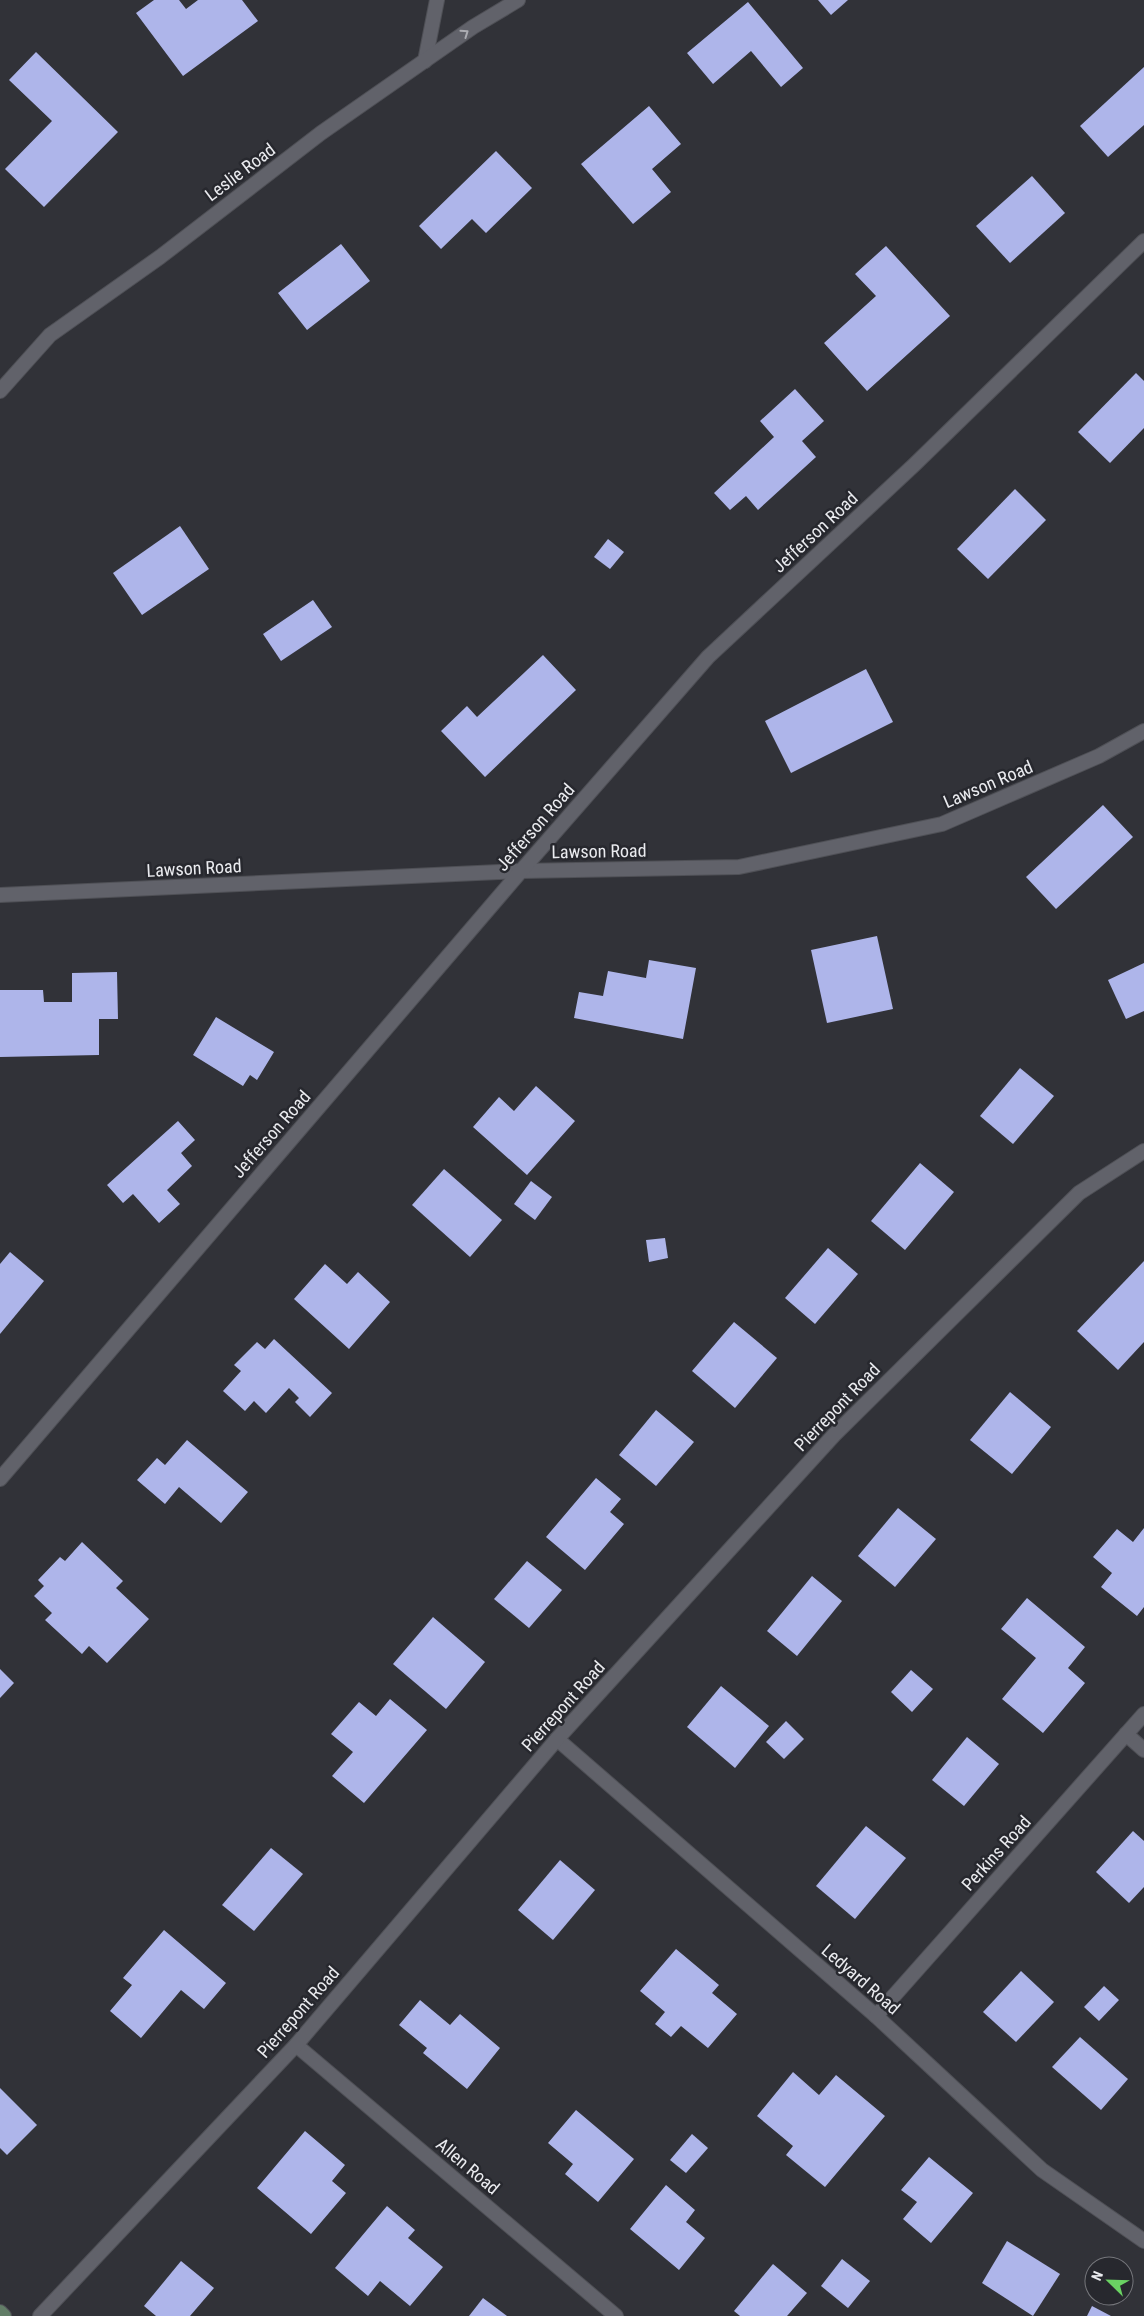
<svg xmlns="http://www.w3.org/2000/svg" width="1144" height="2316" font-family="'Roboto Condensed',sans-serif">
<rect width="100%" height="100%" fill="#313238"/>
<g fill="#aeb5ea">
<polygon points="154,0 179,0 186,9 198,0 242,0 258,21 183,76 136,13"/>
<polygon points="818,0 848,0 831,15"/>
<polygon points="748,2 803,68 781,87 751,51 713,84 687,53"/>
<polygon points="36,52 118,132 44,207 5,169 52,121 9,80"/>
<polygon points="1144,67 1144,125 1108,157 1080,126"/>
<polygon points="649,106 681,144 652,169 671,192 633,224 581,164"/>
<polygon points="496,151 532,188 486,233 472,219 441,249 419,226"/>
<polygon points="1032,176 1065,213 1010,263 976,226"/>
<polygon points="341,244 370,281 307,330 278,293"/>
<polygon points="886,246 950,316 867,391 824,343 876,296 855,274"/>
<polygon points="1136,373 1144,381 1144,428 1110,463 1078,432"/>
<polygon points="795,389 824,421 802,441 816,457 758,510 746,496 730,510 714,493 774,437 760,421"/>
<polygon points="1015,489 1046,520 988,579 957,549"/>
<polygon points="180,526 209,569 142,615 113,573"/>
<polygon points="608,539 624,552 610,569 594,557"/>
<polygon points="313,600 332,627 281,661 263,634"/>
<polygon points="543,655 576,690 485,777 441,731 467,706 477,717"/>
<polygon points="866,669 893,722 791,773 765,721"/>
<polygon points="1103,805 1133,837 1056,909 1026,877"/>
<polygon points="877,936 893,1009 827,1023 811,950"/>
<polygon points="649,960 696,968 683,1039 574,1018 579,992 603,996 608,971 646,978"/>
<polygon points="1144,963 1144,1011 1126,1019 1108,980"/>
<polygon points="117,972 118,1019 99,1019 99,1055 0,1057 0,990 43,990 44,1002 72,1002 72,973"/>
<polygon points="216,1017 274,1052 257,1080 250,1075 243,1086 193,1055"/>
<polygon points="1020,1068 1054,1096 1013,1144 980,1116"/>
<polygon points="536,1086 575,1121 527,1175 473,1127 499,1097 514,1111"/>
<polygon points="178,1121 195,1140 181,1153 192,1166 167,1190 180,1204 159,1223 133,1194 123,1203 107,1185"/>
<polygon points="920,1163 954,1192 905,1250 871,1221"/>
<polygon points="444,1169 502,1220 470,1257 412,1205"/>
<polygon points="531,1181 552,1197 535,1220 514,1204"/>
<polygon points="665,1238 668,1258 649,1262 646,1240"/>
<polygon points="828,1248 858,1274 815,1324 785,1298"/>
<polygon points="10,1252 44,1281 0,1334 0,1264"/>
<polygon points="1144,1261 1144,1342 1118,1370 1077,1331"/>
<polygon points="325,1264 347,1284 358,1272 390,1302 349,1349 294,1299"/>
<polygon points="734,1322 777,1358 735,1408 692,1371"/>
<polygon points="274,1339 332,1393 310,1417 295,1402 299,1398 289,1388 266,1413 254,1401 245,1411 223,1391 241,1371 234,1365 257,1342 265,1349"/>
<polygon points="1010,1392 1051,1427 1012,1474 970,1440"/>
<polygon points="656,1410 694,1442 656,1486 619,1455"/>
<polygon points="187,1440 248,1492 221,1523 179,1487 165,1504 137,1480 157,1458 165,1465"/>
<polygon points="596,1478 621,1499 610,1512 624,1524 585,1570 546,1537"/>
<polygon points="898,1508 936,1539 895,1587 858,1556"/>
<polygon points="1144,1528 1144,1607 1137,1616 1101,1587 1112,1573 1093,1557 1117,1529 1133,1542"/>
<polygon points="82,1542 123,1581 116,1588 149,1619 107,1663 89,1646 82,1654 45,1620 52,1613 34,1596 44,1586 38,1580 60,1557 65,1561"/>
<polygon points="527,1561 562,1590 529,1628 494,1599"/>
<polygon points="812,1576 842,1601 797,1656 767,1631"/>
<polygon points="1027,1598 1085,1647 1068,1668 1085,1683 1043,1733 1002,1699 1036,1658 1001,1629"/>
<polygon points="433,1617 485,1662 446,1709 393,1664"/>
<polygon points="0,1669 14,1683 0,1698"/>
<polygon points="911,1670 933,1689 912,1712 891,1692"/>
<polygon points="721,1686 769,1726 735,1768 687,1727"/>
<polygon points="390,1699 427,1730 364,1803 332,1776 353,1752 331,1734 359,1702 376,1716"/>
<polygon points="786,1721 804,1739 784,1759 766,1742"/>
<polygon points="967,1737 999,1764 964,1806 932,1780"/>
<polygon points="866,1826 906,1858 855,1919 816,1886"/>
<polygon points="1133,1831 1144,1841 1144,1887 1129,1903 1096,1872"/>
<polygon points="271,1848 303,1874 254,1931 222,1905"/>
<polygon points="560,1860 595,1890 553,1940 518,1910"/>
<polygon points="164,1930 226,1983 204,2009 181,1990 141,2038 110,2011 132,1985 123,1978"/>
<polygon points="676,1949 719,1985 712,1993 737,2014 708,2048 681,2026 671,2037 655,2024 665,2012 640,1991"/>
<polygon points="1021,1971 1054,2002 1016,2042 983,2012"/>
<polygon points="1104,1986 1119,2000 1099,2021 1084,2007"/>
<polygon points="420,2000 450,2025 460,2014 500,2048 467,2089 423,2053 427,2048 399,2025"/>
<polygon points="1080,2037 1128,2079 1101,2110 1052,2067"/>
<polygon points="793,2072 819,2095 836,2075 885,2116 825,2187 786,2155 793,2146 757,2116"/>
<polygon points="0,2088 37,2125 7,2155 0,2148"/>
<polygon points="576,2110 634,2159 598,2202 565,2174 573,2164 548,2143"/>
<polygon points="305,2131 345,2165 332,2181 346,2193 311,2234 257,2188"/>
<polygon points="692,2134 708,2148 686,2173 670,2160"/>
<polygon points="929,2157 973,2193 931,2243 903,2219 917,2202 901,2190"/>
<polygon points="666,2185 695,2210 686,2222 705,2238 679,2270 630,2229"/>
<polygon points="387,2206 415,2230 408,2238 443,2267 410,2306 380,2281 368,2296 335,2268"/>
<polygon points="1007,2241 1060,2274 1033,2316 982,2283"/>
<polygon points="842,2259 870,2281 848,2308 821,2286"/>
<polygon points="181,2261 214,2288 190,2316 156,2316 144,2306"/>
<polygon points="773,2264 807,2293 787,2316 740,2316 734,2311"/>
<polygon points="483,2298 507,2316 469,2316"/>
<polygon points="1092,2306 1111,2316 1087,2316"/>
</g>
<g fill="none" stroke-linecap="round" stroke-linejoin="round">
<defs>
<g id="minor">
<polyline points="425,61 437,0"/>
<polyline points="0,391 50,335 160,257 321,133 473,27 518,0"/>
<polyline points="0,895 521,871 739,867 942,824 1099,756 1144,731"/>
<polyline points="0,1479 521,871 708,657 914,465 1144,241"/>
<polyline points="1126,1734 1144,1750"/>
<polyline points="557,1739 876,2016 1042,2170 1144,2241"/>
<polyline points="876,2016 1144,1714"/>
<polyline points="296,2045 616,2316"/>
<polyline points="40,2316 296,2045 557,1739 834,1435 1079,1193 1144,1151"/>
</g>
<polyline id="secondary" points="0,2312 4,2316"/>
</defs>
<use href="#minor" stroke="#4f5056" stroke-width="16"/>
<use href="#secondary" stroke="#4f5056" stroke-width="16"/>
<use href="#minor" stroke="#61626a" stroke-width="14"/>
<use href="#secondary" stroke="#627d67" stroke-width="14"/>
</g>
<defs><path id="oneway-chevron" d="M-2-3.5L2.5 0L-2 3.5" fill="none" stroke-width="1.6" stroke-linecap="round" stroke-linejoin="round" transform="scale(1.25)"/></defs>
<use stroke="#acadb3" href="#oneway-chevron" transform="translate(465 33) rotate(-35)"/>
<g text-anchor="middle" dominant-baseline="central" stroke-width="5" stroke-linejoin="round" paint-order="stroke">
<g font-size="18" fill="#eaebef" stroke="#27282e">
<text transform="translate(240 172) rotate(-37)">Leslie Road</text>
<text transform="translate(815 532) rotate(-43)">Jefferson Road</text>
<text transform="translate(988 784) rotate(-23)">Lawson Road</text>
<text transform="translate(535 827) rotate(-49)">Jefferson Road</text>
<text transform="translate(599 851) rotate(-1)">Lawson Road</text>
<text transform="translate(194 868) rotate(-3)">Lawson Road</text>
<text transform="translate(271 1134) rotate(-49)">Jefferson Road</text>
<text transform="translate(837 1407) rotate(-46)">Pierrepont Road</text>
<text transform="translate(563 1706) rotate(-48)">Pierrepont Road</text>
<text transform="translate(996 1853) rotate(-48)">Perkins Road</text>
<text transform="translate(861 1979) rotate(41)">Ledyard Road</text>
<text transform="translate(298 2012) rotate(-49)">Pierrepont Road</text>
<text transform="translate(468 2166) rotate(40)">Allen Road</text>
</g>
</g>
<g transform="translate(1109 2281) rotate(293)"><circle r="24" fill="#27282e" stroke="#75767b"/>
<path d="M0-4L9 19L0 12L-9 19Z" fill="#6ad363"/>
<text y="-8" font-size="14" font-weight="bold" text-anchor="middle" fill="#eaebef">N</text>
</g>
</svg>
